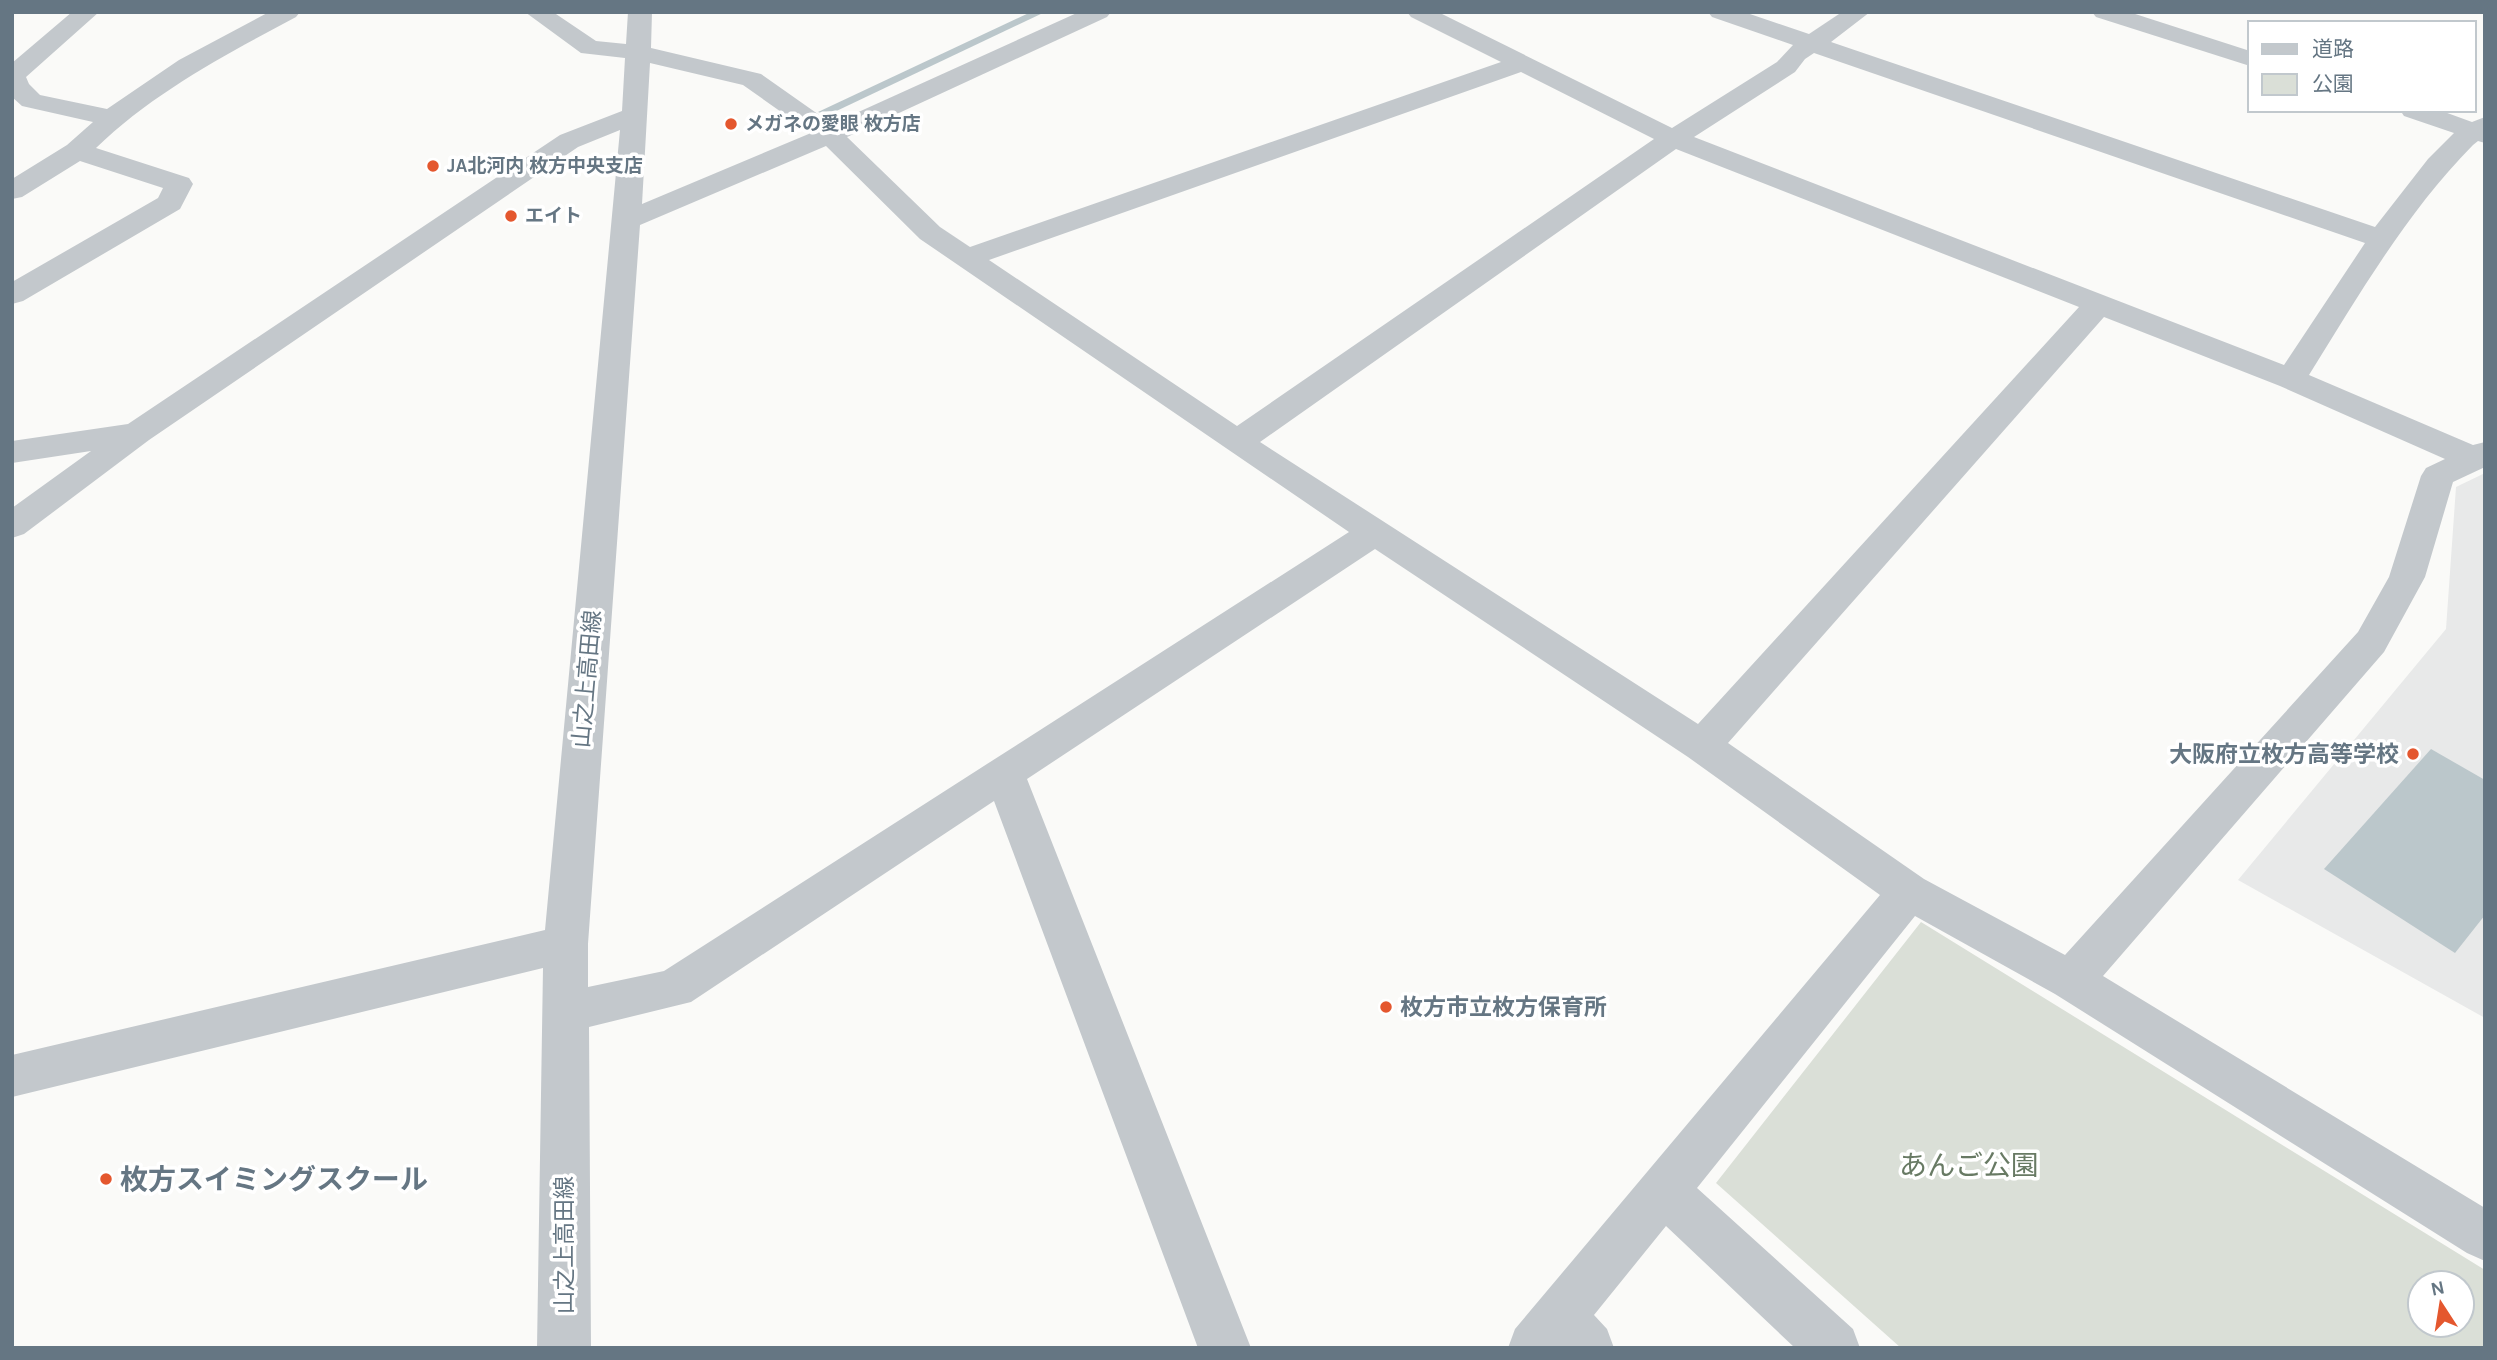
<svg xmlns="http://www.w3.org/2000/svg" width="2497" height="1360" font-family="Karla,'Noto Sans JP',sans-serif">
<rect width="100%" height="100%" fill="#fafaf8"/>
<polygon fill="#e8e9e9" points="2485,473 2485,1018 2238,880 2446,629 2456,487"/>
<path fill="#dadfd7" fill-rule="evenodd" d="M1921,922l564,348v78h-584l-185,-165zM2420,1283h42v42h-42z"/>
<polygon fill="#bbc7cb" points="2431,749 2485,780 2485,915 2455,953 2324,869"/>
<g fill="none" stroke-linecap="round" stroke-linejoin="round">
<polygon fill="#bbc7cb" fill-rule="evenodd" points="1031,12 1045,12 828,115 818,112"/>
<g fill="#c3c8cc" fill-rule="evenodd">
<path d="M72,12h27l-73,65 3,7 11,11 67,14 72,-49 90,-48h31l-4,5c-71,38 -142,75 -200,131l93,30 4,6 -13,25 -157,92 -11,3v-22l146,-84 5,-10 -83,-27 -58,36 -10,2v-20l55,-34 26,-23 -71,-16 -10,-9v-34z"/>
<path d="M525,12h28l43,29 30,3 2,-32h24l-1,36 110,26 71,50 247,-112h32l-4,5 -260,120 93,90 30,20 531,-185 -90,-45 -4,-5h31l234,116 105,-66 16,-17 -81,-28 -4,-5h36l65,22 33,-22h28l-39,30 544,185 53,-68 26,-26 -50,-17 -4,-6h39l33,12 13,-5v26l-7,-2 -5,4c-67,68 -114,150 -164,230l164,70 12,-3v25l-32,15 -28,95 -41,75 -281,324 382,232v53l-18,-8 -412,-259 -140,-78 -218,272 156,141 7,19h-65l-129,-122 -72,89 13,14 7,19h-106l7,-19 365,-434 -192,-138 -313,-208 -348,230 224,569h-53l-204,-547 -303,201 -102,25 2,321h-54l6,-380 -531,129v-42l533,-125 75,-800 -42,17 -429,293 -125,94 -12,4v-30l79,-57 -79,12v-22l116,-17 432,-289 62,-24 3,-53 -44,-5zM1814,53l551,190 -81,122 -590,-228 101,-65 10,-13zM650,63l93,22 68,48 -169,71zM1521,72l133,67 -417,287 -248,-166zM826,146l94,93 429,293 -685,439 -76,16v-43l52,-719zM1676,149l403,158 -381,417 -438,-282zM2104,317l176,69 165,73 -19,9 -5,8 -32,101 -31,55 -293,323 -141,-76 -196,-136z"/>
<polygon points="2092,12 2129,12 2250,51 2250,66 2096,17"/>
</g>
</g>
<g fill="#e4572e" stroke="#fff" stroke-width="2.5">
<circle cx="731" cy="124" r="7"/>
<circle cx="433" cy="166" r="7"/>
<circle cx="511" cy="216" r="7"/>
<circle cx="2413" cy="754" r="7"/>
<circle cx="1386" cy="1007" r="7"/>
<circle cx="106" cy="1179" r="7"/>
</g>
<g text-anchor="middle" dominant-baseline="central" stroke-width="7" stroke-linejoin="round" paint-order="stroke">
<g font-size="19" font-weight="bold" fill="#657683" stroke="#fff" text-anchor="start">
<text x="745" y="124">メガネの愛眼 枚方店</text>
<text x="447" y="166">JA北河内 枚方中央支店</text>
<text x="525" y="216">エイト</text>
</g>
<g font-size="23" fill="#657683" stroke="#fff">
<text transform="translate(587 679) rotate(-85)">山之上高田線</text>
<text transform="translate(564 1245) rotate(-90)">山之上高田線</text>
</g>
<g font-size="23" font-weight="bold" fill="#657683" stroke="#fff" text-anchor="end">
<text x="2399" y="754">大阪府立枚方高等学校</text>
<text x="1400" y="1007" text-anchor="start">枚方市立枚方保育所</text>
</g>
<g font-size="28" fill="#687a64" stroke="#fff">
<text x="1969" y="1165">あんご公園</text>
</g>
<g font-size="28" font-weight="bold" fill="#657683" stroke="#fff" text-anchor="start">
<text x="120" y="1179">枚方スイミングスクール</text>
</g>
</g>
<rect width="2497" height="1360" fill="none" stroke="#657683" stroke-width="28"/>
<rect x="2248" y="21" width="228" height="91" fill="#ffffff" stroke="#c1c8cd" stroke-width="2"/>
<rect x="2262" y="44" width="35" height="10" fill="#c3c8cc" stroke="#c1c8cd" stroke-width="2"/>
<text x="2312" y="56" font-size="21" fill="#657683">道路</text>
<rect x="2262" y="74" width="35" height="21" fill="#dadfd7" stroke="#c1c8cd" stroke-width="2"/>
<text x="2312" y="91" font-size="21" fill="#657683">公園</text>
<g transform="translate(2441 1304) rotate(348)"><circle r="33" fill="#ffffff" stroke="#c1c8cd" stroke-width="2"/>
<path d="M0-5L12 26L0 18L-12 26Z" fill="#e4572e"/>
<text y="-10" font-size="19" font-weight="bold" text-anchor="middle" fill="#657683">N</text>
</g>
</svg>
